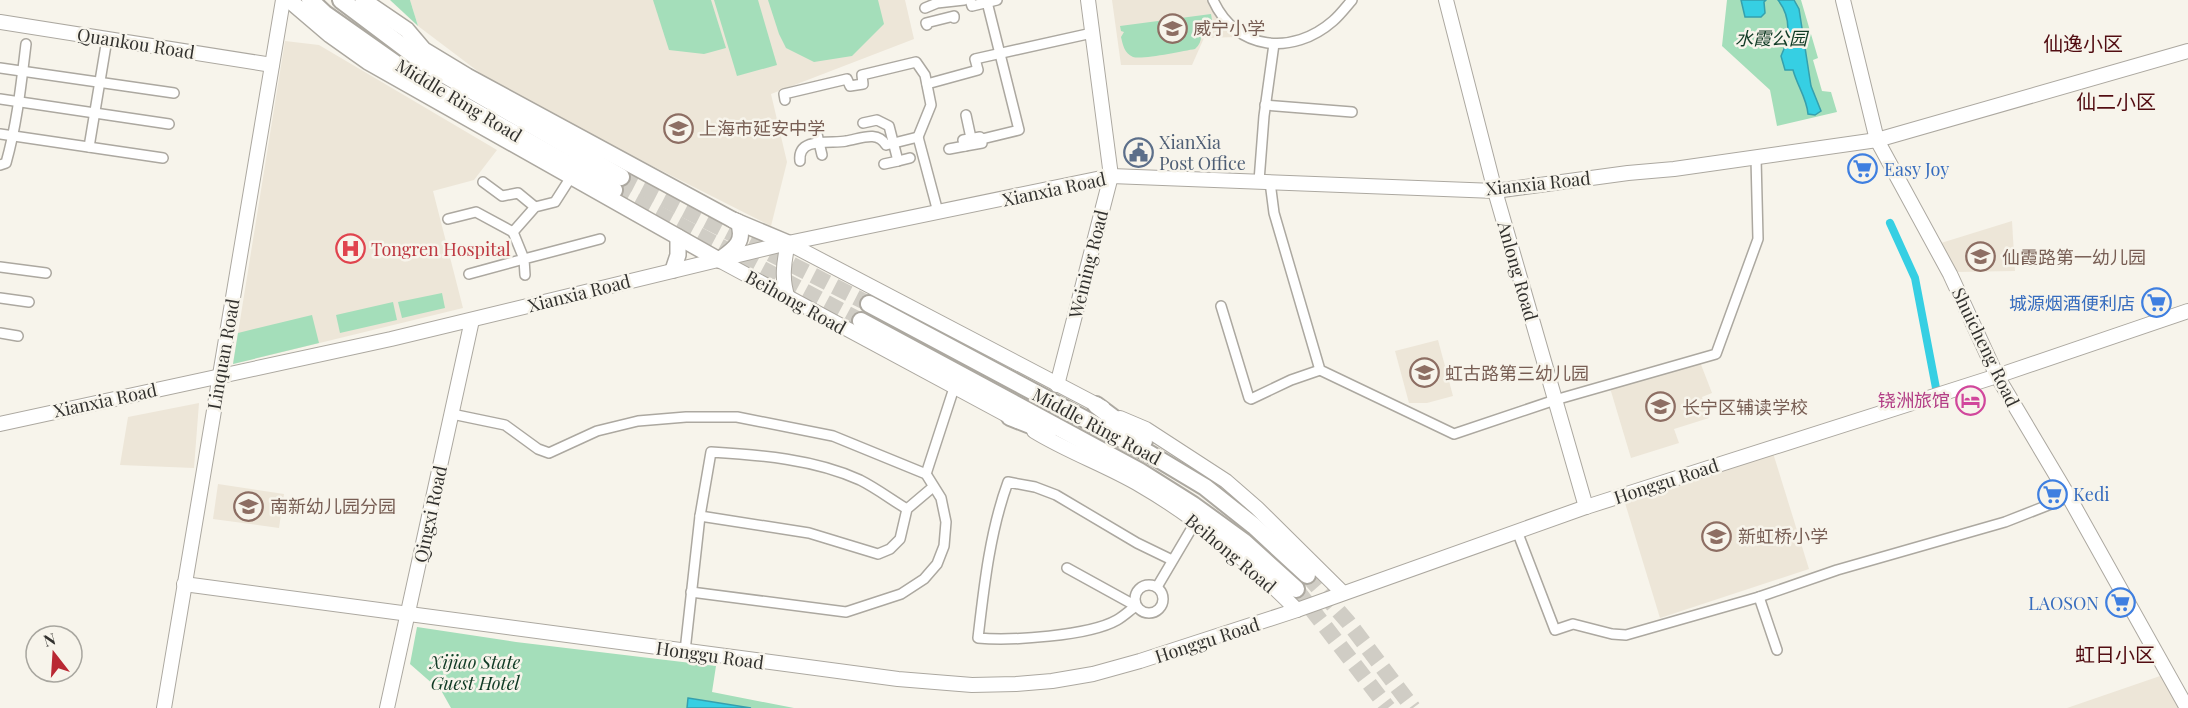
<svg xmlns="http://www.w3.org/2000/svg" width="2188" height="708" font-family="'Playfair Display','Noto Sans SC',serif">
<rect width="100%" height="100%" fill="#f7f4eb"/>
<g fill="#ede6d8">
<polygon points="410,0 905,0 914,39 771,94 787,162 771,226 504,91 418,26"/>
<polygon points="1112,0 1210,0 1219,19 1237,37 1204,38 1192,65 1121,65"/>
<polygon points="285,41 319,45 497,150 474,180 433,191 463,308 233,364"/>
<polygon points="2012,221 2015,271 1957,272 1941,243"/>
<polygon points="1438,340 1453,396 1427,403 1409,403 1395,351"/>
<polygon points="1700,362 1712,393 1702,397 1709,418 1674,429 1679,443 1631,458 1610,388"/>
<polygon points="199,403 194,468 120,465 128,417"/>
<polygon points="1773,453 1809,569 1660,618 1625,503"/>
<polygon points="218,484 284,494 279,528 213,519"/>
<polygon points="2163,675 2181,708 2067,708"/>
</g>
<g fill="#a4deba">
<polygon points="390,0 410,0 418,26"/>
<polygon points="653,0 711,0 726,48 704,54 669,50"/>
<polygon points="714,0 758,0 777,65 737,76"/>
<polygon points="768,0 878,0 884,24 852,56 814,62 786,48 779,34"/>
<polygon points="1727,0 1801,0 1818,58 1813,60 1822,91 1831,92 1837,112 1777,126 1770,90 1722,46"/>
<path d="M1211,14l1,6 -16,2c6,9 8,19 -1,27 -12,2 -53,11 -62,8 -9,-4 -10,-12 -12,-20l3,-5 -3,-1 -1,-5z"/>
<polygon points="442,293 445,308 402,318 398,302"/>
<polygon points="393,302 397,320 340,333 336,315"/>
<polygon points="312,315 319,343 233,364 238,333"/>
<polygon points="417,627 516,642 716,666 712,692 794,708 751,708 689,698 687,708 451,708 442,692 410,664"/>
</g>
<g fill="#36cfe3" stroke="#35a0ad" stroke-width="1.5">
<polygon points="1741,0 1766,0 1764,2 1765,13 1761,17 1745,17"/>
<path d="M1778,0h16l5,9 12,77 10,25 -6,4 -7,-1c-1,-15 -11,-29 -15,-44h-8l-4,-14c9,-19 10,-39 -3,-56z"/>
<polygon points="688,698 751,708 687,708"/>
</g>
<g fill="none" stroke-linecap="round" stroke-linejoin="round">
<polyline stroke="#36cfe3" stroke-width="8" points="1890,223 1915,278 1936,388"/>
<g stroke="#d0cdc5" stroke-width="16" stroke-dasharray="16 8" stroke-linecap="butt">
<polyline points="621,177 869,304"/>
<polyline points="614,190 861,321"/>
<polyline points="1307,575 1348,622 1413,708"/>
<polyline points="1296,589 1388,708"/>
</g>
<defs>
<g id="street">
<polyline points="970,0 972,6 997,0"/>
<path d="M1213,0c23,51 80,56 120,21 7,-6 13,-14 19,-21"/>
<polyline points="925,8 937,3 964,0"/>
<polyline points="927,25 926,23 954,16 954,18"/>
<polyline points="0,68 174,93"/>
<polyline points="927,84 978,70 975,59 1092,33"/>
<polyline points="0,99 169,124"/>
<polyline points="785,100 784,94 847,79 850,86 863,84 862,75 916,62 925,75 931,105 918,137"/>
<polyline points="1265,105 1352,112"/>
<polyline points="966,115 971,138"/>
<polyline points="863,123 877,120 889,126 898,161 884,164"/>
<polyline points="0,134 163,158"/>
<polyline points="817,134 822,155"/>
<polyline points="982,139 980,137 963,140 965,146 982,143 982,139 1019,130 987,2"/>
<polyline points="89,147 107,39"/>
<polyline points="949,149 965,146"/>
<path d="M800,161c-3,-25 33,-17 46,-20 14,-2 31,-11 40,4l32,-8 20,75"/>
<polyline points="898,161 910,158"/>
<path d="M0,165l6,-2c11,-39 15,-78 20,-119"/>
<polyline points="1259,181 1264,116 1274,44"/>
<polyline points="483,182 502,196 518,193 535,207"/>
<polyline points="1270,182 1274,213 1320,370 1454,434 1555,400 1716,354 1758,239 1756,158"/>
<polyline points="448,219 476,212 513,232 535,207 555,202 571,177"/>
<polyline points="0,267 46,273"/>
<polyline points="469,274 524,259 513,232"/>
<polyline points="525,275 524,259 600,239"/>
<polyline points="0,298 29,302"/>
<polyline points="1221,306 1249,398 1251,399 1291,380 1320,370"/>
<polyline points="0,333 18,336"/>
<polyline points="452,414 505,425 538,449 549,453 597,431 638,421 686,417 737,417 833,436 926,474 941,498 946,522 944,546 937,564 924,579 901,594 846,612 691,592"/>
<polyline points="926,474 954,388"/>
<polyline points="700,516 809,533 878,554 890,549 900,539 907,509 933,487"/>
<polyline points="1517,531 1555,630 1573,624 1612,634 1626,635 1759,597 1837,570 2005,522 2069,497"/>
<path d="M1067,568l69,38c-6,4 -12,10 -19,14 -28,16 -107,21 -139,18 6,-52 12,-107 30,-156l27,5 21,8 81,48 35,17"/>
<circle cx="1149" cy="599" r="14"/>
<polyline points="1157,587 1196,521"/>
<polyline points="1759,597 1777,650"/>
<path d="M685,651l15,-135 11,-64c49,3 103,7 149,28 16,8 32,20 47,29"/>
</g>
<g id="secondary">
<polyline points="1446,0 1495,191 1586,507"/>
<polyline points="1843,0 1877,140 1950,274 1997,376 2069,497 2187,708"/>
<polyline points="0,22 272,65"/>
<polyline points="719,260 1018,421"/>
<path d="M788,298c-7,-18 -4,-37 0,-55l315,165"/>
<polyline points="1057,385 1111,176 1088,0"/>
<polyline points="1120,418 1146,429 1226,481 1257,508 1343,593"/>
<polyline points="0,424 391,339 788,243 1111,176 1495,191 1628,173 1674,169 1877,140 2188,51"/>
<path d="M1034,431c34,21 72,34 106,54 59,34 109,77 157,125"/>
<polyline points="184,584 898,679 972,685 1016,684 1052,681 1093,674 1140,661 1297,610 1586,507 1997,376 2188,311"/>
<polyline points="164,708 283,0"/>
<polyline points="387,708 472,320"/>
</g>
<g id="primary">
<path d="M289,0l41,35 38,27 351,198c15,-11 27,-18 19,-38l-5,-2"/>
<polyline points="363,0 407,30 424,50 467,76 733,220 788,243"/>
<polyline points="673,270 678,255 678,237"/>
</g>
<g id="highway">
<polyline points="310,0 325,14 416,78 614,190"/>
<polyline points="341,0 426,64 621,177"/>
<polyline points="869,304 1150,454 1205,487 1254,526 1307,575"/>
<polyline points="861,321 1139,471 1193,505 1244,542 1296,589"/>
<polyline points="1096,405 1144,441"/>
<polyline points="1010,417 1048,432"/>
</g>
</defs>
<use href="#street" stroke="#aca8a0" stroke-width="12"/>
<use href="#secondary" stroke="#aca8a0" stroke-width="16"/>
<use href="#primary" stroke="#aca8a0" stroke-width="18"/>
<use href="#highway" stroke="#aca8a0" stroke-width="20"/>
<use href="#street" stroke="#fff" stroke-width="9"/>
<use href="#secondary" stroke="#fff" stroke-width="14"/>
<use href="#primary" stroke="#fff" stroke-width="15"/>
<use href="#highway" stroke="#fff" stroke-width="16"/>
</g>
<defs>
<symbol id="school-ring" viewBox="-11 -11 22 22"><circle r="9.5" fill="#f7f4eb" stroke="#8d6e63" stroke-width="1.5"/><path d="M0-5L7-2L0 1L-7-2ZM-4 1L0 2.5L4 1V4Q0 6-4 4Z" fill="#8d6e63"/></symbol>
<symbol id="civic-ring" viewBox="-11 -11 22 22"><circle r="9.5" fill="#f7f4eb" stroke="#5c6f8a" stroke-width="1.5"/><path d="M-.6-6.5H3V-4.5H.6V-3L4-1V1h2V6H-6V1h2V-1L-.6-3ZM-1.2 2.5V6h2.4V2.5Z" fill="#5c6f8a"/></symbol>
<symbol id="supermarket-ring" viewBox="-11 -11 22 22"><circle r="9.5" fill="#f7f4eb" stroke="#3f7fe0" stroke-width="1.5"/><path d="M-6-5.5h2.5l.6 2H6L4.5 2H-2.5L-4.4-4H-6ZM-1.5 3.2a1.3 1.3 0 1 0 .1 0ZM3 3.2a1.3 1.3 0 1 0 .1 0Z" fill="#3f7fe0"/></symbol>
<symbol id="hospital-ring" viewBox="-11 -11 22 22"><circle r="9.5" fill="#f7f4eb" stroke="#e0444e" stroke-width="1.5"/><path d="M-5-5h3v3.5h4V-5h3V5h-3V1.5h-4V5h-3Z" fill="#e0444e"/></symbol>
<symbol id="hotel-ring" viewBox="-11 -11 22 22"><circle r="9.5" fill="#f7f4eb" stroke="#d1479c" stroke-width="1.5"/><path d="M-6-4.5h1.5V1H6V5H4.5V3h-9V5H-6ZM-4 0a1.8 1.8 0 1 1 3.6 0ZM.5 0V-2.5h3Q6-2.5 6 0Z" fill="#d1479c"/></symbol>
</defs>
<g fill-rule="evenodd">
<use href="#school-ring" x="1156" y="12" width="33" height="33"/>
<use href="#school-ring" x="662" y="112" width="33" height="33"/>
<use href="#civic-ring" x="1122" y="136" width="33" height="33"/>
<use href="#supermarket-ring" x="1846" y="152" width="33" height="33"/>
<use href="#hospital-ring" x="334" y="232" width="33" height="33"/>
<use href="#school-ring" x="1964" y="240" width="33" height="33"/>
<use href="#supermarket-ring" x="2140" y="286" width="33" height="33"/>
<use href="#school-ring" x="1408" y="356" width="33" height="33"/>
<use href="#hotel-ring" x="1954" y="384" width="33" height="33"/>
<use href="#school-ring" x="1644" y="390" width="33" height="33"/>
<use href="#supermarket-ring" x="2036" y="478" width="33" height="33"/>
<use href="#school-ring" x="232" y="490" width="33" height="33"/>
<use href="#school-ring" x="1700" y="520" width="33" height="33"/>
<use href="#supermarket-ring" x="2104" y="586" width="33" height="33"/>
</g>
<g text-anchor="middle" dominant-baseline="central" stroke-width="5" stroke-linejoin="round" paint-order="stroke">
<g font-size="18" fill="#785e54" stroke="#f7f4eb" text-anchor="start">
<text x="1193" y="28">威宁小学</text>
<text x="699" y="128">上海市延安中学</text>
<text x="2002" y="257">仙霞路第一幼儿园</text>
<text x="1445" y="373">虹古路第三幼儿园</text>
<text x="1682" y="407">长宁区辅读学校</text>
<text x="270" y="506">南新幼儿园分园</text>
<text x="1738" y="536">新虹桥小学</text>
</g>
<g font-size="18" font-style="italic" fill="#0f3a24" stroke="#f7f4eb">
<text x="1771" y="38">水霞公园</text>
<text x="475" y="662">Xijiao State<tspan x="475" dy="21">Guest Hotel</tspan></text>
</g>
<g font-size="18" fill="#32312e" stroke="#f7f4eb">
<text transform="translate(136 43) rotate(9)">Quankou Road</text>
<text transform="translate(459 100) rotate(31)">Middle Ring Road</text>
<text transform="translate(1538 183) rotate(-6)">Xianxia Road</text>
<text transform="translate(1054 189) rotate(-12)">Xianxia Road</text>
<text transform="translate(1088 264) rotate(-76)">Weining Road</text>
<text transform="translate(1518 271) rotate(74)">Anlong Road</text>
<text transform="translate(579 293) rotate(-14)">Xianxia Road</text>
<text transform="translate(796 302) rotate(29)">Beihong Road</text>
<text transform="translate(1986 347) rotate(64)">Shuicheng Road</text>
<text transform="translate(223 354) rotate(-80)">Linquan Road</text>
<text transform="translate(105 400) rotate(-12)">Xianxia Road</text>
<text transform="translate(1097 426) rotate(28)">Middle Ring Road</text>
<text transform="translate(1666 481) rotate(-18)">Honggu Road</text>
<text transform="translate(430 514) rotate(-78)">Qingxi Road</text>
<text transform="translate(1231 553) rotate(40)">Beihong Road</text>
<text transform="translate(1207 640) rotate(-18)">Honggu Road</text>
<text transform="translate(710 655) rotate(8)">Honggu Road</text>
</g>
<g font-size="18" fill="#4e5e75" stroke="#f7f4eb" text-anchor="start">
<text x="1159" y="142">XianXia<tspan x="1159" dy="21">Post Office</tspan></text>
</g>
<g font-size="18" fill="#366cbe" stroke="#f7f4eb" text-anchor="start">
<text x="1884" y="169">Easy Joy</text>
<text x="2135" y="303" text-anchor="end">城源烟酒便利店</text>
<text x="2073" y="494">Kedi</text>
<text x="2099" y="603" text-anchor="end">LAOSON</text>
</g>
<g font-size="18" fill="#be3a42" stroke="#f7f4eb" text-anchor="start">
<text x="371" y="249">Tongren Hospital</text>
</g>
<g font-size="18" fill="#b23c85" stroke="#f7f4eb" text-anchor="end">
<text x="1950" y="400">铙洲旅馆</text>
</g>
<g font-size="20" fill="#520d12" stroke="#f7f4eb">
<text x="2083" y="42">仙逸小区</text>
<text x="2116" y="100">仙二小区</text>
<text x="2115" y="653">虹日小区</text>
</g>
</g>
<g transform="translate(54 654) rotate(343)"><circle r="28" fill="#f7f4eb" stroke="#a8a69f" stroke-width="1.5"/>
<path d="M0-4.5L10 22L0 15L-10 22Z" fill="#b92833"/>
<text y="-9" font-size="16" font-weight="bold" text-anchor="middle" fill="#32312e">N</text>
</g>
</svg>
